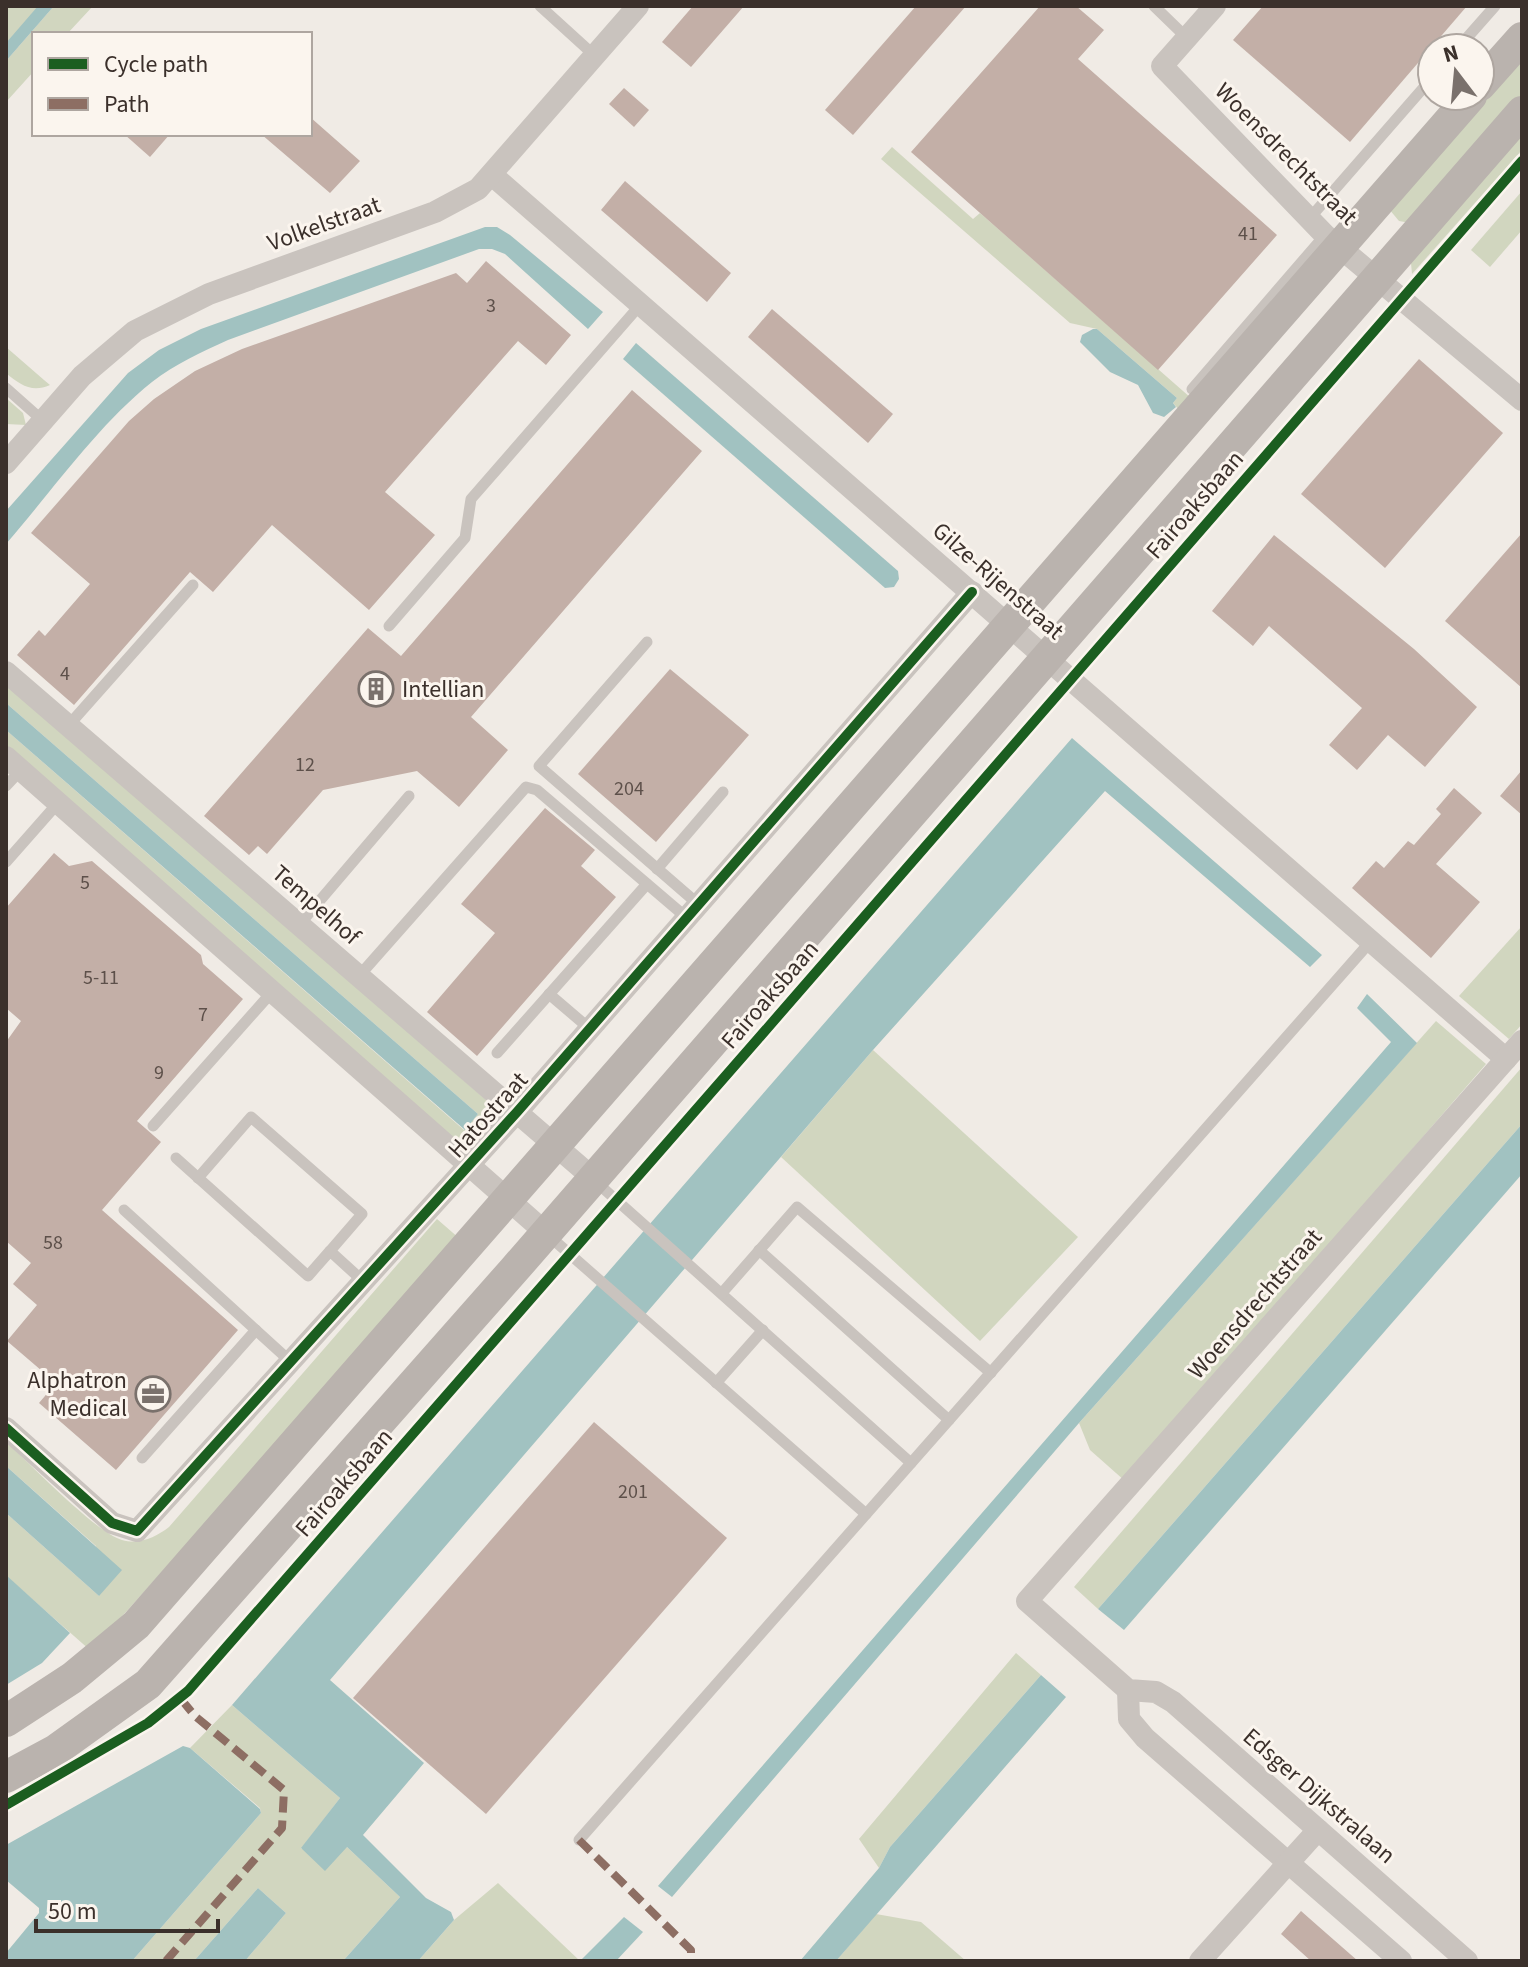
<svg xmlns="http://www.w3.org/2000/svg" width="1528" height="1967" font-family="'Source Sans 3',sans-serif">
<rect width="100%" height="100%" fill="#f0ebe5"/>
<g fill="#d1d6bf">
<polygon points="6,6 49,6 6,56"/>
<polygon points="54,6 93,6 67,34 34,34 34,71 6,102 6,61"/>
<polygon points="1522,49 1522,98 1410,223 1399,221 1389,209"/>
<polygon points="1522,124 1522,150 1412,274 1410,252"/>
<polygon points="892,147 973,219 980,213 1191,398 1180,411 1173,403 1177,398 1097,329 1070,323 881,159"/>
<polygon points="1522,191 1522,230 1490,267 1471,250"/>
<path d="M6,347l38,33 6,5c-18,8 -30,0 -44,-12z"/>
<polygon points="6,398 23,413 26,425 6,424"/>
<path d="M6,681l479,418 8,13c-1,18 -15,33 -33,32l-454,-396v-18l458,400 14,-16 -472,-411z"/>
<polygon points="1522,926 1522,1024 1509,1039 1459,996"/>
<polygon points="1436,1021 1486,1064 1125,1481 1090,1450 1079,1423"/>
<polygon points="873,1050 1078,1237 980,1341 781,1157"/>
<polygon points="1522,1067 1522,1124 1098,1609 1074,1587"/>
<path d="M437,1219l23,20 -369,412 -85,-75v-63l93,83 -3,-50 -90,-80v-24c25,22 89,90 116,98 18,5 34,-3 47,-13z"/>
<polygon points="1016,1653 1041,1675 890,1847 879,1868 859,1839"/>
<polygon points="232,1705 340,1798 301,1849 347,1847 400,1897 343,1961 245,1961 286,1913 258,1888 194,1961 132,1961 261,1813 260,1808 190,1748"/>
<polygon points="498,1883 580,1961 418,1961 454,1920"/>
<polygon points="876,1914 921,1922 966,1961 836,1961"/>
</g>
<g fill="#a1c2c1">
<polygon points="38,6 54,6 6,61 6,43"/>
<path d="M485,227h12l13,8 93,77 -15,17 -83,-75 -13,-5h-13l-251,91c-26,12 -53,24 -76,42 -54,43 -100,109 -146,162v-33l122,-138 31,-23 42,-21z"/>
<polygon points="1093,329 1097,329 1177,398 1173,403 1176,407 1164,417 1153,413 1138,385 1110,372 1080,342 1082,335"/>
<polygon points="636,343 898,571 899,579 894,587 885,588 623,359"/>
<polygon points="6,703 478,1114 465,1130 6,730"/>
<polygon points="1072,738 1322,955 1310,967 1105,791 873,1050 330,1680 424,1763 363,1835 426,1898 451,1912 454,1920 418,1961 343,1961 400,1897 347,1847 325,1871 301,1848 340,1798 232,1705"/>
<polygon points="1367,994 1417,1043 1079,1423 672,1897 658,1886 1391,1042 1357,1008"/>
<polygon points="1522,1124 1522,1174 1124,1630 1098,1609"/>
<polygon points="6,1466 122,1570 99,1596 6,1513"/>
<polygon points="6,1575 70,1633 42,1663 6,1685"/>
<polygon points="1041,1675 1066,1697 836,1961 800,1961 879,1868 890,1847"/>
<polygon points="183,1746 190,1748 260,1809 261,1813 132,1961 6,1961 6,1953 39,1913 39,1908 6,1880 6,1845"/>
<polygon points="258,1888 286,1913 245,1961 194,1961"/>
<polygon points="624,1917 643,1932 616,1961 580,1961"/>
</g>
<g fill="#c3afa7">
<polygon points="693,6 744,6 691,67 662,42"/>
<polygon points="916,6 966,6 853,135 825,110"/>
<polygon points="1040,6 1076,6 1104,30 1078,59 1277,235 1158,370 911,152"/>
<polygon points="1263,6 1467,6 1350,142 1233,40"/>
<polygon points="624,88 649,110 634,127 609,104"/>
<polygon points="310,117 360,161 330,193 261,134 310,134"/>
<polygon points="124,134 170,134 150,157"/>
<polygon points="625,181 731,273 707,302 601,210"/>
<polygon points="486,261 571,335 546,365 518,341 385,492 435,535 369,610 272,525 213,592 190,572 74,705 17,655 39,630 45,636 90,584 31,533 129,421 154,399 195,371 242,349 456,273 467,283"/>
<polygon points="772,309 893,414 868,443 748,337"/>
<polygon points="1419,359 1503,433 1385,568 1301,494"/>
<polygon points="632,390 702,451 471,717 508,750 459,807 417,771 323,790 267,854 258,846 249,855 204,816 368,628 401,656"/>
<polygon points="1522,533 1522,688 1445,621"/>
<polygon points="1274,535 1414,649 1477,707 1425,767 1388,735 1357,770 1329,745 1362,708 1269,626 1253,646 1212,611"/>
<polygon points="670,669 749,735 656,842 578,774"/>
<polygon points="1522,770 1522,815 1500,796"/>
<polygon points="1454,788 1482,813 1436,864 1480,902 1431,958 1352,888 1376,861 1384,868 1408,841 1414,845 1441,814 1436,809"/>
<polygon points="545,808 595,850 581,866 616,897 477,1056 427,1012 495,933 461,904"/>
<polygon points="54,853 69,866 92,861 201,955 203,964 243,999 137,1121 161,1142 102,1210 238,1330 116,1470 39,1403 56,1383 7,1341 37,1305 13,1284 31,1263 6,1241 6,1042 21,1021 6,1008 6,908"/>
<polygon points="594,1422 727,1538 486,1814 353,1698"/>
<polygon points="1301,1911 1318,1926 1358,1961 1311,1961 1281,1934"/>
</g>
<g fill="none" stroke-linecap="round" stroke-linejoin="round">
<g stroke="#c9c3be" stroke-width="11">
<polyline points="540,6 595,56"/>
<polyline points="1154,6 1187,38"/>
<polyline points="1458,48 1495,6"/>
<polyline points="1309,219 1432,78"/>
<polyline points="6,388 42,420"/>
<polyline points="1192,389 1325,235"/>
<polyline points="389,626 465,538 471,499 641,304"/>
<polyline points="647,642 539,766 698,904"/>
<polyline points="68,726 193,585"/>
<polyline points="6,786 21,770"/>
<polyline points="6,862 58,803"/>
<polyline points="657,869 723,792"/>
<polyline points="299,925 409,796"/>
<polyline points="359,976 526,787 537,790 687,918"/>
<polyline points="549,994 590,1029"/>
<polyline points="497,1053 647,884"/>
<polyline points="153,1126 272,992"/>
<polyline points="176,1158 308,1276 330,1251 364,1282"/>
<polyline points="198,1178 251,1117 362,1214 330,1251"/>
<polyline points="595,1181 911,1463"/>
<polyline points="124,1210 291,1362"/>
<polyline points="548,1235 866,1514"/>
<polyline points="759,1250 949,1420"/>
<polyline points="722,1293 797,1207 991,1373"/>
<polyline points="716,1383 763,1330"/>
<polyline points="142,1458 256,1330"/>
<polyline points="579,1840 1371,941"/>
</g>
<g stroke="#c9c3be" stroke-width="22">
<polyline points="1215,6 1162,66 1325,235 1522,400"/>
<polyline points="492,175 1506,1059"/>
<polyline points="6,463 82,376 135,331 209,294 435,212 478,189 638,6"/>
<polyline points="6,672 593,1178"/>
<polyline points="6,757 546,1233"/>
<polyline points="6,1428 112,1523 137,1531 517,1112 972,592"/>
<polyline points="1128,1690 1129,1719 1145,1738 1401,1961"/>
<polyline points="1200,1961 1318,1830"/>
<polyline points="1467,1961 1173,1702 1156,1692 1128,1690 1027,1601 1522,1041"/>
</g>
<g stroke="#bab3ae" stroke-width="32">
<polyline points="1480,85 1522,38"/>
<polyline points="6,1721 72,1678 136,1625 1471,96"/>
<polyline points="6,1777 56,1750 148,1684 513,1271 1522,112"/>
</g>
<g stroke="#8d6e63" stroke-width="8" stroke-dasharray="16 8" stroke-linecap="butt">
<polyline points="579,1840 691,1950 691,1961"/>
<polyline points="166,1961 282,1828 284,1790 195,1716 180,1698"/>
</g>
<defs>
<g id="cycleway">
<polyline points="6,1428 112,1523 137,1531 517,1112 972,592"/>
<path d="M6,1805l142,-82 40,-32c446,-509 890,-1019 1334,-1530"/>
</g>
</defs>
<use href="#cycleway" stroke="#fbf5ee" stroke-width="15"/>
<use href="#cycleway" stroke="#1b5e20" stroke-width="10"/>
</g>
<defs>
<symbol id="building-ring" viewBox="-11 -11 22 22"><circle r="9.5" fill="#fbf5ee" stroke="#7a716c" stroke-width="1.5"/><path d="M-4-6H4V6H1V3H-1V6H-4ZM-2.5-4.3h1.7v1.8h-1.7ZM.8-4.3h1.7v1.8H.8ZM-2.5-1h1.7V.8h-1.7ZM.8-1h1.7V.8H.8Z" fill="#7a716c"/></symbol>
<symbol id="office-ring" viewBox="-11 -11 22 22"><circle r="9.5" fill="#fbf5ee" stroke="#7a716c" stroke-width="1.5"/><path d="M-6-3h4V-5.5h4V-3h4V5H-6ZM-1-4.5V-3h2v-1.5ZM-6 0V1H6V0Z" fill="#7a716c"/></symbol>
</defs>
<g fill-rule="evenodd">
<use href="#building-ring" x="356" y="669" width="40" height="40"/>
<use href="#office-ring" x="133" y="1374" width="40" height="40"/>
</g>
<g text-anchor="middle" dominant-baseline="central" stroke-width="6" stroke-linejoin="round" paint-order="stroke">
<g font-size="20" fill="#5d504a">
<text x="1248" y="234">41</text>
<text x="491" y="306">3</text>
<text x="65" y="674">4</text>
<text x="305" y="765">12</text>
<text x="629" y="789">204</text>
<text x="85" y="883">5</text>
<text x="101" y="978">5-11</text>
<text x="203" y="1015">7</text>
<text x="159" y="1073">9</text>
<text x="53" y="1243">58</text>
<text x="633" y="1492">201</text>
</g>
<g font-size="24" fill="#3b302b" stroke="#fbf5ee">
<text transform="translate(1286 154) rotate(45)">Woensdrechtstraat</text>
<text transform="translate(324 224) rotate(-20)">Volkelstraat</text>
<text transform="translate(1195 505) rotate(-49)">Fairoaksbaan</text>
<text transform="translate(998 581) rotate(41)">Gilze-Rijenstraat</text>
<text transform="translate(316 905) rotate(41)">Tempelhof</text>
<text transform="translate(770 995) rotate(-49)">Fairoaksbaan</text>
<text transform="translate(488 1115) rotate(-48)">Hatostraat</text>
<text transform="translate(1255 1304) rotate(-49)">Woensdrechtstraat</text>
<text transform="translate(344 1483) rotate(-49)">Fairoaksbaan</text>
<text transform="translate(1319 1796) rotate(41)">Edsger Dijkstralaan</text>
</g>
<g font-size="24" fill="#3b302b" stroke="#fbf5ee" text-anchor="start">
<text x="402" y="689">Intellian</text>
<text x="127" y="1380" text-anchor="end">Alphatron<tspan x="127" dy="28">Medical</tspan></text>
</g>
</g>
<rect width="1528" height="1967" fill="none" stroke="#3b302b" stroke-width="16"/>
<rect x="32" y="32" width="280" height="104" fill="#fbf5ee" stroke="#aea6a0" stroke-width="2"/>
<rect x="48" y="58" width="40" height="12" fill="#1b5e20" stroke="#aea6a0" stroke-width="2"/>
<text x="104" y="72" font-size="24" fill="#3b302b">Cycle path</text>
<rect x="48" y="98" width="40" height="12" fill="#8d6e63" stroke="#aea6a0" stroke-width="2"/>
<text x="104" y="112" font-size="24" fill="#3b302b">Path</text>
<g transform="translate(1456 72) rotate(344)"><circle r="38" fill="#fbf5ee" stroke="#aea6a0" stroke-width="2"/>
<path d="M0-6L14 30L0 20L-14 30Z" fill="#7a716c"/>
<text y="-12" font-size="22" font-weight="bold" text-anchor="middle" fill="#3b302b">N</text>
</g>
<path d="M36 1919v12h182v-12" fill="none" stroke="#3b302b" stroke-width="4"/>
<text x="48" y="1919" font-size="24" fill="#3b302b" stroke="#fbf5ee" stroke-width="6" paint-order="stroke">50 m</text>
</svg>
